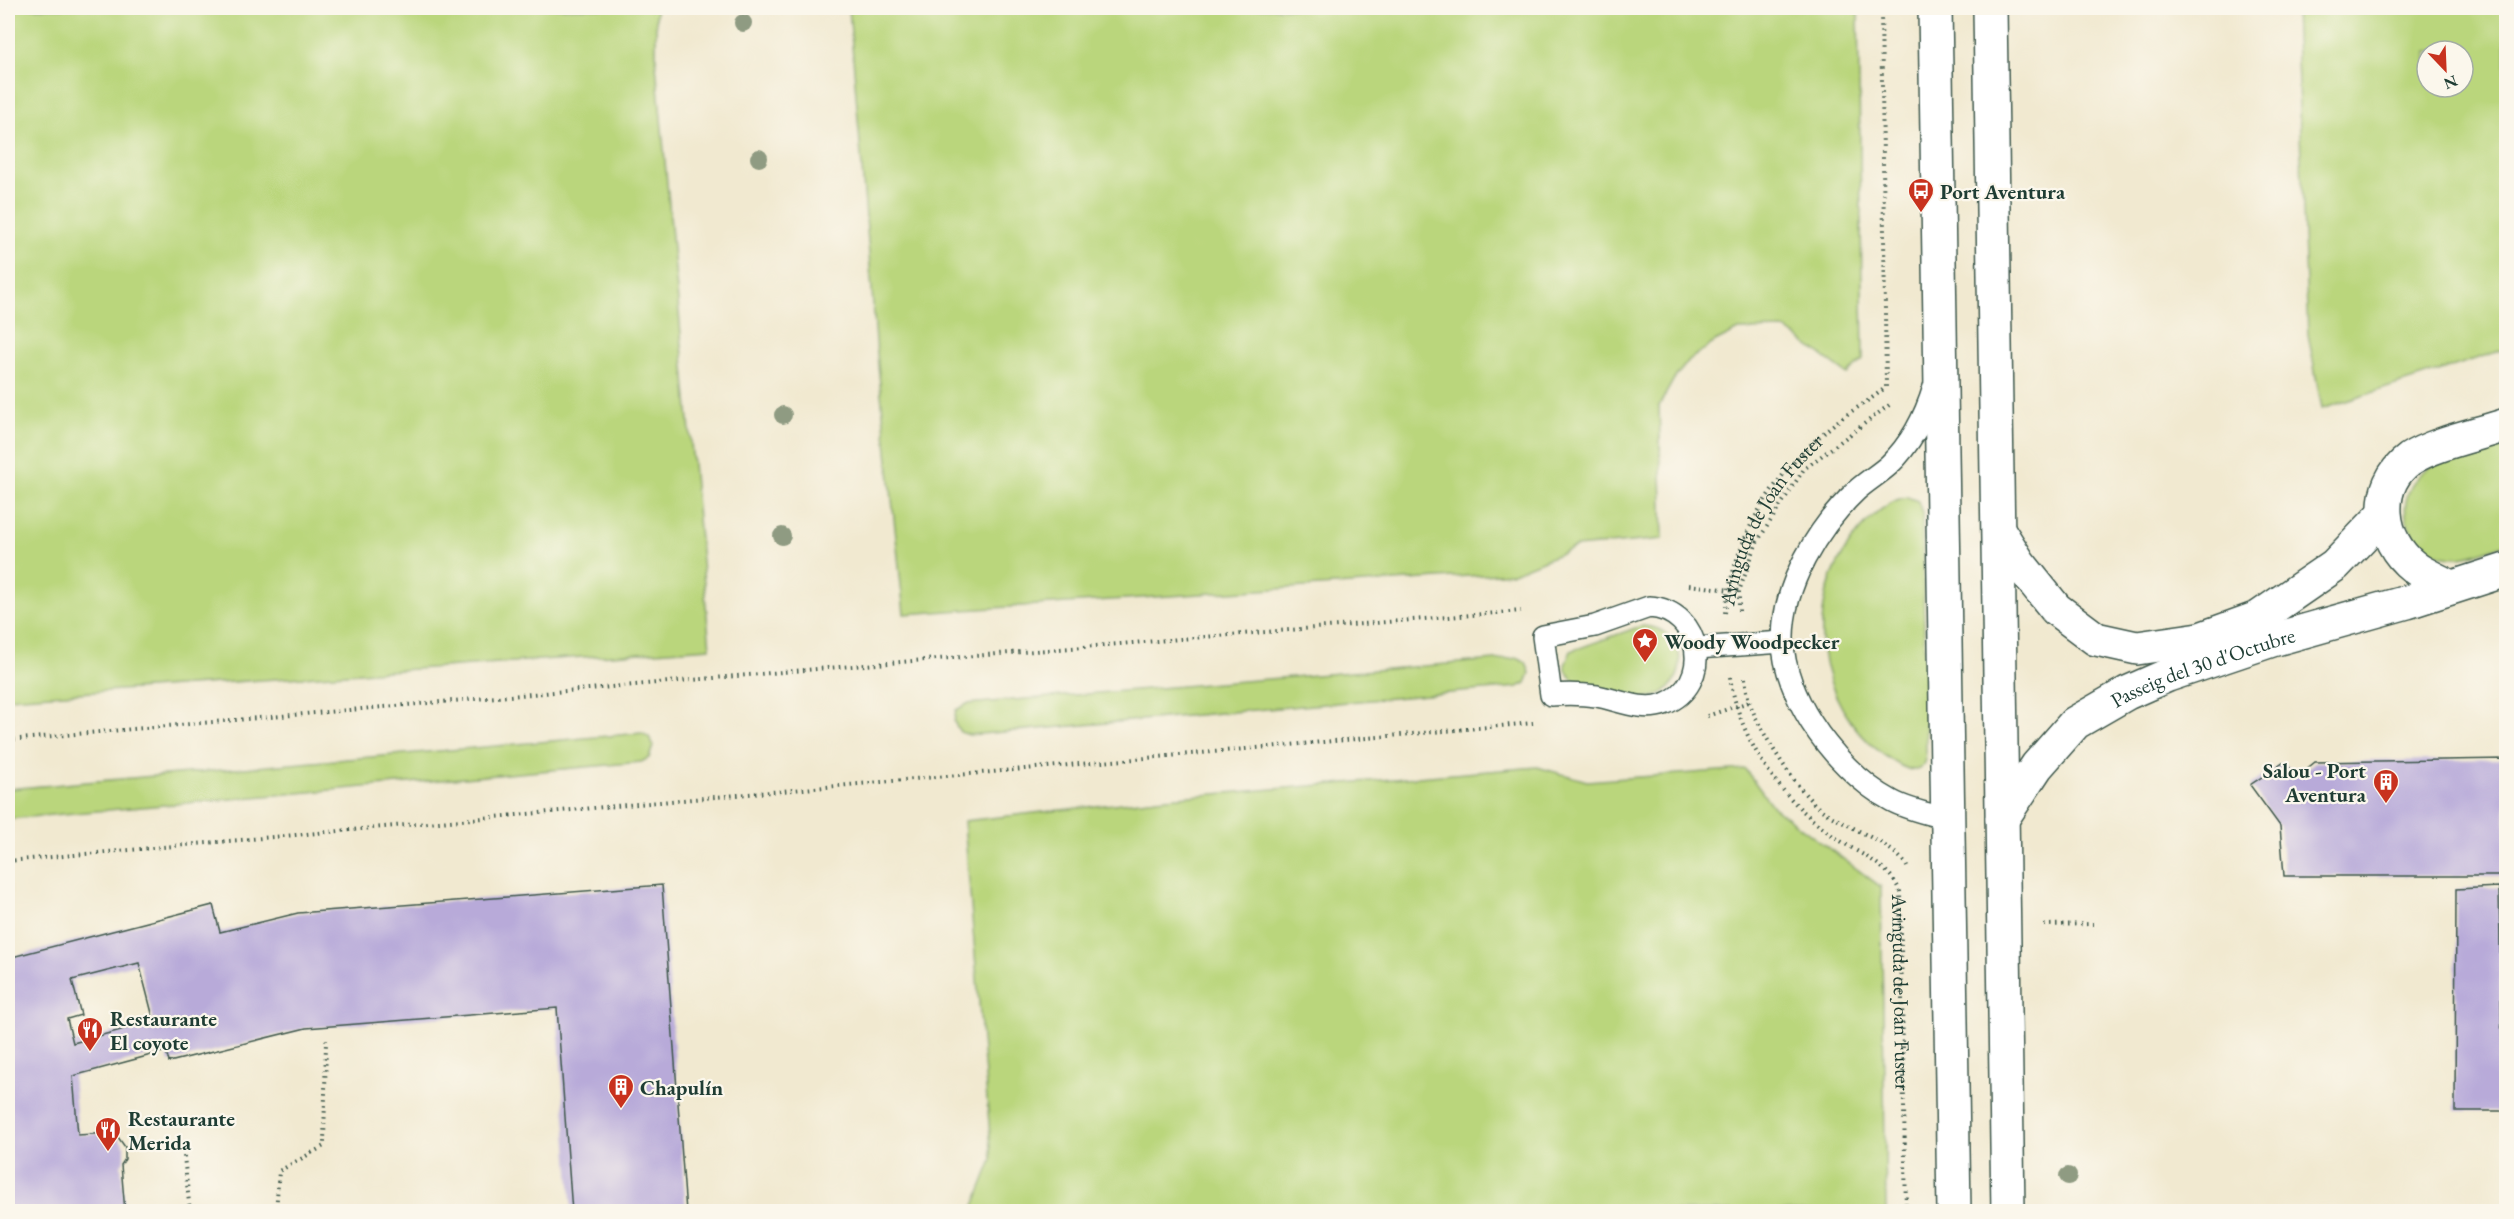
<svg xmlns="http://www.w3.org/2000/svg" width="2514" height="1219" font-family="'EB Garamond',serif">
<rect width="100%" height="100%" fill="#fbf7ec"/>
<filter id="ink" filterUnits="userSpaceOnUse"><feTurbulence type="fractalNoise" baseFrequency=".0167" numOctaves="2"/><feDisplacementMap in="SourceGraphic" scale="12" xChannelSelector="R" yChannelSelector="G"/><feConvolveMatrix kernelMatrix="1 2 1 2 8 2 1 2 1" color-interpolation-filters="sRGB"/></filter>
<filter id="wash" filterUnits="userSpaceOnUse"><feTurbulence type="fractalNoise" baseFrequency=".008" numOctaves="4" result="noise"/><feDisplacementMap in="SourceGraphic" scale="24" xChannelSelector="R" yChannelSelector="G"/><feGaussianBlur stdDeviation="1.35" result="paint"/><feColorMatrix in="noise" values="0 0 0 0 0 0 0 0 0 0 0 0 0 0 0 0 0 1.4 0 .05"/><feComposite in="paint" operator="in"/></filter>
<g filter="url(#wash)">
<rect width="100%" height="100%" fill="#f1e9d0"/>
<g fill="#bad67c" stroke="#6c8a58" stroke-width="1.5" fill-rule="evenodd">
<polygon points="8,8 656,8 656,64 710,648 8,698"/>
<polygon points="849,8 1858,8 1863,360 1847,374 1786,329 1739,330 1715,342 1689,360 1674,379 1659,406 1663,539 1576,547 1513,573 904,614 878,365"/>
<path d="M2295,8h211v341l-184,60 -14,-75zM2427,51h36v36h-36z"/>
<path d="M2506,439v104c-14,5 -33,14 -49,14 -44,1 -70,-50 -36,-83 12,-13 67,-28 85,-35z"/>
<path d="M1907,497l11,4 4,12 4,238c-1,24 -14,22 -30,12 -73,-43 -97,-142 -50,-214 13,-20 37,-48 61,-52z"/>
<path d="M1641,626c50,-1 54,70 -1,73 -14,0 -31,-8 -45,-11 -15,-4 -27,-6 -30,-23l6,-14z"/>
<polygon points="1519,658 1526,662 1530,673 1526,683 1518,687 969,735 960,732 954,722 956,710 967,704"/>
<polygon points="642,733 649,737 653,746 649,758 641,762 8,819 8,789"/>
<polygon points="1537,767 1587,781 1745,769 1773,807 1881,887 1886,1211 972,1211 992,1160 964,821 1166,798"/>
</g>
<g id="blocks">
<g fill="#b8aad9" fill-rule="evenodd">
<polygon points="2506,759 2506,876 2284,876 2280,826 2250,785 2283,763 2299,775 2315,762"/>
<path d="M662,885l24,327h-114l-15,-204 -251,20 -137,34 -3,-11 -93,25 5,59 32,-2 8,4 7,10v12l-4,6 4,47h-117v-254l205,-53 7,27 78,-19zM139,963l15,58 -81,22 -6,-24 14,-4 -9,-35z"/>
<polygon points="2499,887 2503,1111 2455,1111 2456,889"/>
</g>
</g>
</g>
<g filter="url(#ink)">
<use href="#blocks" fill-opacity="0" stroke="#3e574b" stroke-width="1.5"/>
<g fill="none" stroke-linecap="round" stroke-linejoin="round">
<defs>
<g id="service">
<path d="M1934,387c-9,30 -22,56 -45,78 -10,9 -22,16 -32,25 -39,37 -75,95 -74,151 0,27 14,59 28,81 19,30 49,62 81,79 17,9 37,13 56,18"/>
<path d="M1649,607c54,3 65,78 15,97 -21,8 -46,-4 -67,-8 -16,-2 -31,-2 -46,-1l-8,-59 52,-10z"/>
<polyline points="1697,648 1783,642"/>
</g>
<g id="minor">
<polyline points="1935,8 1954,1212"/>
<polyline points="1990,8 2008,1212"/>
<polyline points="1999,531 2019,563 2056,609 2096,639 2137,648 2200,639 2258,618 2335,565 2384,514"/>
<path d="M2450,587c-11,-7 -26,-12 -36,-20 -35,-27 -41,-81 -4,-108 22,-15 70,-25 96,-34"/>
<path id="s3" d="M2002,819l35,-53 38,-43 52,-30 41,-18 104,-35 135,-38 99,-32"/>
</g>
</defs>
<use href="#service" stroke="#3e574b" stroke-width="24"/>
<use href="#minor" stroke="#3e574b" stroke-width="36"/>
<g stroke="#3e574b" stroke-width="4" stroke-dasharray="1.5 4.5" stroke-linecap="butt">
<polyline points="1689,585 1739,591"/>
<polyline points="1739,611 1739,591 1757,542 1804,469 1892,403"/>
<path id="s1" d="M1725,613c10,-79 48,-139 109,-189 16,-13 36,-23 52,-37l-5,-379"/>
<path id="s2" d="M1730,677c10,67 54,126 109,163 22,15 52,26 61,52l6,320"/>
<path d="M1745,678c1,7 2,15 4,23 8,26 51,95 74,110 20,14 75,35 84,56"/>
<polyline points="1707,716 1749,702"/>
<polyline points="8,740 828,668 1521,611"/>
<polyline points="8,861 1533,723"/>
<polyline points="2044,925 2093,924"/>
<polyline points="184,1156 190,1212"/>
<polyline points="276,1212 279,1171 324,1146 326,1040"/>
</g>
<use href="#service" stroke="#fff" stroke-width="21"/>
<use href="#minor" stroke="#fff" stroke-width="33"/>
</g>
<g fill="#8f9b82">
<circle cx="743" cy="23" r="9"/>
<circle cx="759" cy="158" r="9"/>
<circle cx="783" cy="415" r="9"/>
<circle cx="782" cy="536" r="9"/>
<circle cx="2068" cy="1176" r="9"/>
</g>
</g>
<defs>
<symbol id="bus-pin" viewBox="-11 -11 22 30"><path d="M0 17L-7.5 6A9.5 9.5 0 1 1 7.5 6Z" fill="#c8321e" stroke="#fbf7ec"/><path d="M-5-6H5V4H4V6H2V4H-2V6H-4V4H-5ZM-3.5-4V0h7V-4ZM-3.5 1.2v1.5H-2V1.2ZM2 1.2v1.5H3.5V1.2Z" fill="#fff"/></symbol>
<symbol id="sight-pin" viewBox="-11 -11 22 30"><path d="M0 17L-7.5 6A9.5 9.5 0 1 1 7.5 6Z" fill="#c8321e" stroke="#fbf7ec"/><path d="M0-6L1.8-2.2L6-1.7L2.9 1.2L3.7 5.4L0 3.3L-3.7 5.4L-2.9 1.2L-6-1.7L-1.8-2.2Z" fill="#fff"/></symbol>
<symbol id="building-pin" viewBox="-11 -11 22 30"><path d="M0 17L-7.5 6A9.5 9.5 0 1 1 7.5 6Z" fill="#c8321e" stroke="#fbf7ec"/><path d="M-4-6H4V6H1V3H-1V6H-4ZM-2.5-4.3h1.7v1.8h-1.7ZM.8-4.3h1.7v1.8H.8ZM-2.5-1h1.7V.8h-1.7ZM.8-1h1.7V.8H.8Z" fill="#fff"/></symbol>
<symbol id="restaurant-pin" viewBox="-11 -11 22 30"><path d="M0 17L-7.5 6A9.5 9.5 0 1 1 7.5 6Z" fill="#c8321e" stroke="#fbf7ec"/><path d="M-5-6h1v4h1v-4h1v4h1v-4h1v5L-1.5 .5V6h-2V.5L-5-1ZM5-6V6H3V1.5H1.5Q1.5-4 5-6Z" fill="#fff"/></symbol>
</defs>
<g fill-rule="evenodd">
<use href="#bus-pin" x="1906" y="176" width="30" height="40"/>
<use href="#sight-pin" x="1630" y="626" width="30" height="40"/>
<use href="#building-pin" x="2371" y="767" width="30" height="40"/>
<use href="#restaurant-pin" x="75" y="1015" width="30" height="40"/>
<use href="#building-pin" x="606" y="1072" width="30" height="40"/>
<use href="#restaurant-pin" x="93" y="1115" width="30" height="40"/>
</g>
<g text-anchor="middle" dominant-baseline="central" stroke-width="4.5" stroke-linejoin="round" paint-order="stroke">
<g font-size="21" font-weight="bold" fill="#1f3d34" stroke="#fbf7ec" text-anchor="start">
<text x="1940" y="191">Port Aventura</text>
<text x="1664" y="641">Woody Woodpecker</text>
<text x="2366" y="770" text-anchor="end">Salou - Port<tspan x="2366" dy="24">Aventura</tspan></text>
<text x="110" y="1018">Restaurante<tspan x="110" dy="24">El coyote</tspan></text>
<text x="640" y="1087">Chapulín</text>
<text x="128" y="1118">Restaurante<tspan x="128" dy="24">Merida</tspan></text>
</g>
<g font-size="21" fill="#1f3d34" stroke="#fbf7ec">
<text stroke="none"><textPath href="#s1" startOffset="106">Avinguda de Joan Fuster</textPath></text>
<text stroke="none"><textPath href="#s3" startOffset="261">Passeig del 30 d'Octubre</textPath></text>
<text stroke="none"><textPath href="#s2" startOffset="384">Avinguda de Joan Fuster</textPath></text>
</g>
</g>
<rect width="2514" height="1219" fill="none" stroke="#fbf7ec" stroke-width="30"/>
<g transform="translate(2445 69) rotate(157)"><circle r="28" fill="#fbf7ec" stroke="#a3ada2" stroke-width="1.5"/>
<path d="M0-4.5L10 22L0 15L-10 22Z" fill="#c8321e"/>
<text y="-9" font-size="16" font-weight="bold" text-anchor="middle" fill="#1f3d34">N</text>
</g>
</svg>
